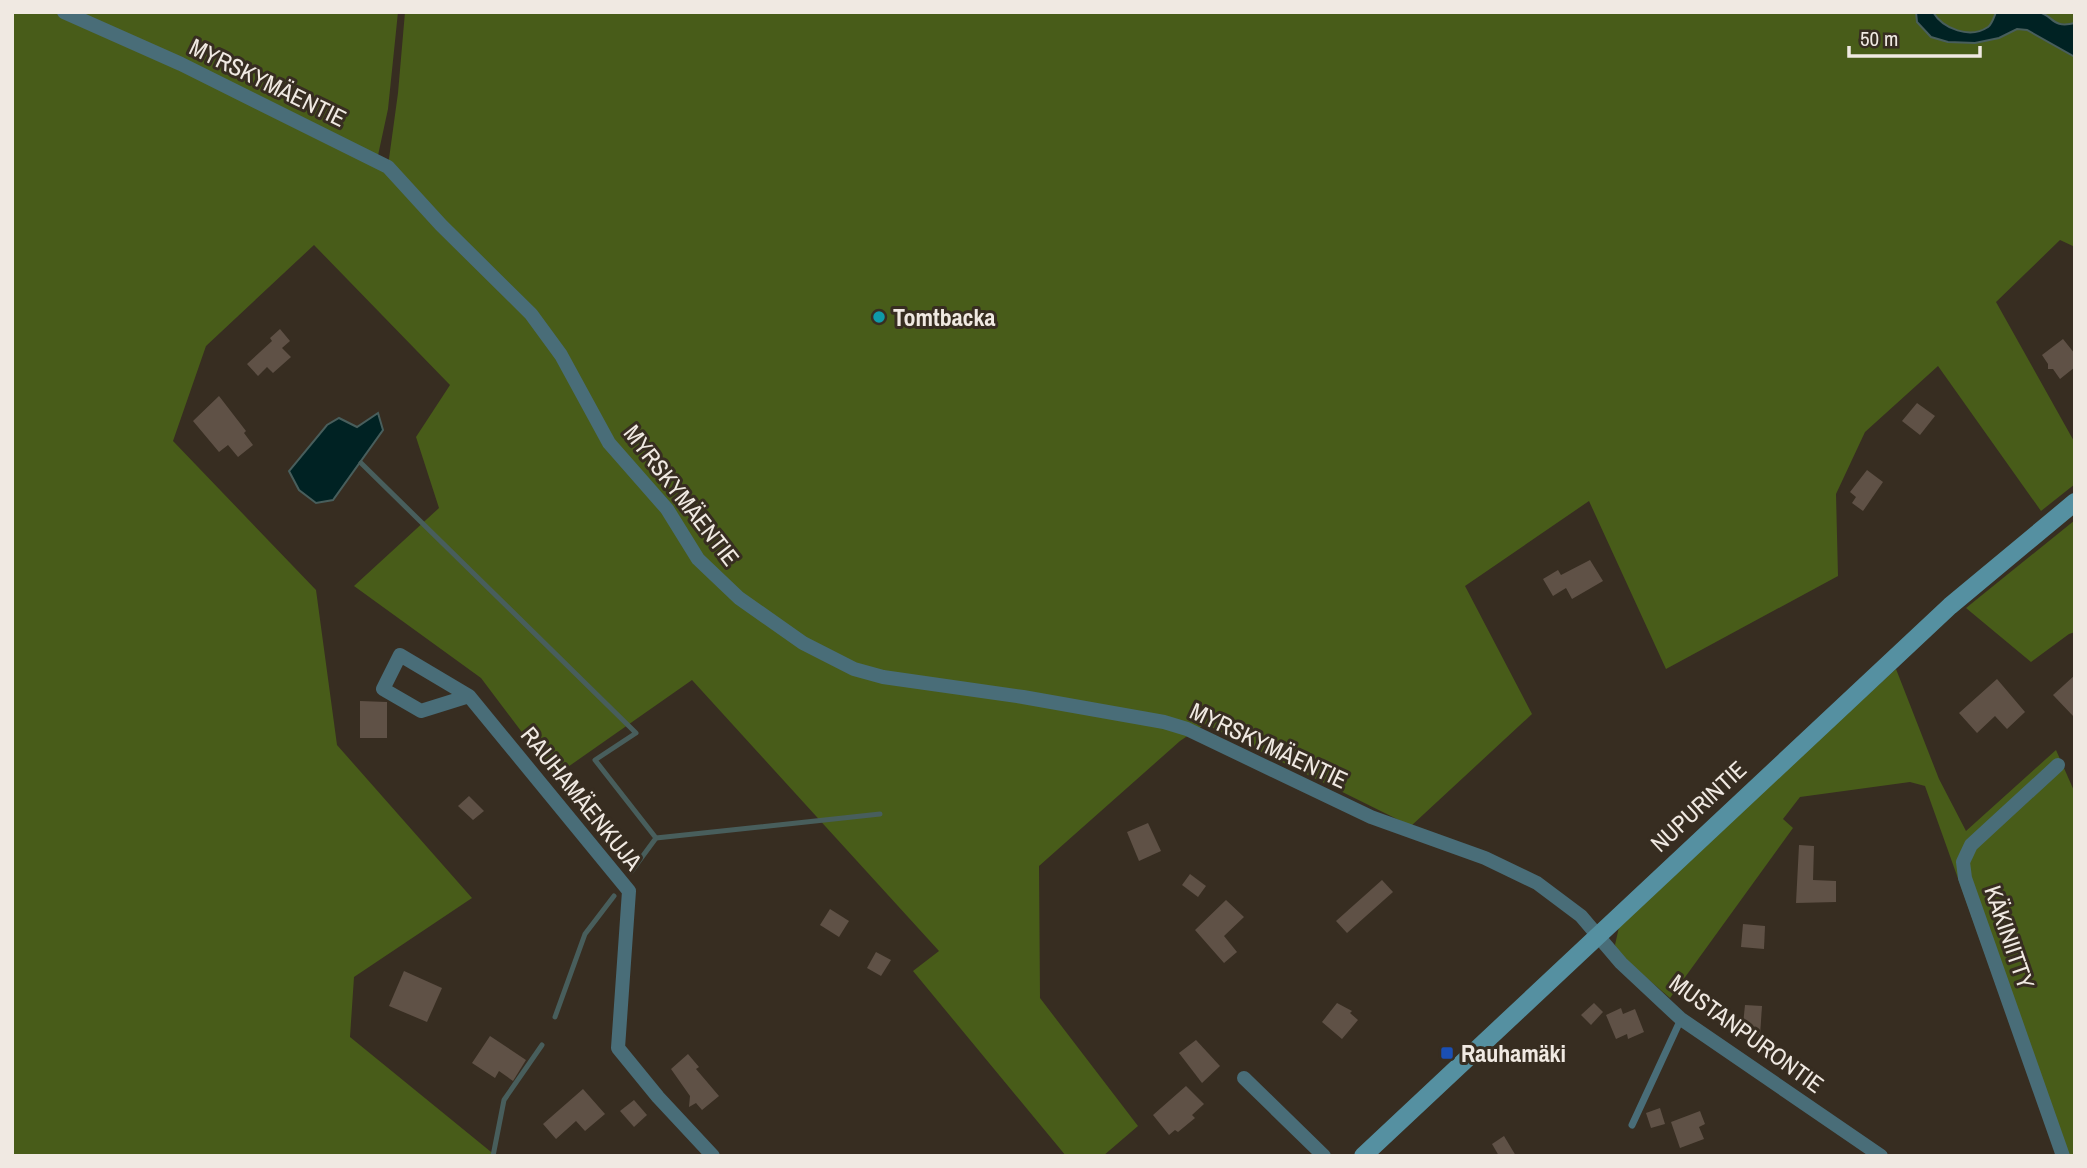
<svg xmlns="http://www.w3.org/2000/svg" width="2087" height="1168" font-family="'Archivo Narrow',sans-serif">
<rect width="100%" height="100%" fill="#372d21"/>
<g fill="#485c19">
<polygon points="12,12 398,12 388,109 377,160 388,166 398,93 405,12 1916,12 1917,22 1931,36 1999,38 2017,29 2027,30 2075,57 2075,247 2060,240 1996,302 2075,443 2075,484 2041,511 1938,366 1865,432 1836,494 1838,576 1666,669 1589,501 1465,586 1532,714 1411,826 1205,724 1180,741 1039,866 1040,998 1138,1126 1103,1156 1066,1156 913,971 939,951 692,680 555,776 481,678 354,586 439,508 416,437 450,385 314,245 206,346 173,441 316,590 337,745 472,898 354,977 350,1037 496,1156 12,1156"/>
<path d="M1933,12h63c-2,5 -4,12 -8,15 -18,12 -45,2 -55,-15z"/>
<path d="M2041,12h34v11c-15,3 -23,-1 -34,-11z"/>
<polygon points="2075,520 2075,632 2069,634 2031,662 1966,608"/>
<polygon points="1896,669 1939,779 1966,831 2056,750 2075,793 2075,1156 2057,1156 1925,786 1910,782 1800,797 1783,819 1793,828 1670,998 1621,956 1615,945 1619,927 1783,772"/>
</g>
<g fill="#002223" stroke="#485e5c" stroke-width="2">
<path d="M1916,12h17c10,17 37,27 55,15 4,-3 6,-10 8,-15 14,0 29,-2 42,0 16,3 13,17 37,11v34l-48,-27 -10,-1 -18,9 -24,5 -27,-1 -17,-5 -14,-15z"/>
<polygon points="378,413 383,430 333,500 316,503 299,490 289,471 327,425 339,418 357,427"/>
</g>
<g fill="none" stroke-linecap="round" stroke-linejoin="round">
<g stroke="#485e5c" stroke-width="5">
<polyline points="361,463 636,733 595,760 656,838 631,872"/>
<polyline points="656,838 880,814"/>
<polyline points="555,1017 585,934 614,896"/>
<polyline points="493,1156 504,1100 542,1045"/>
</g>
</g>
<g fill="#5f5146">
<polygon points="280,329 290,341 282,348 291,357 273,373 267,367 258,376 247,364 272,341 270,338"/>
<polygon points="2063,339 2075,354 2075,367 2060,379 2053,369 2048,369 2048,364 2042,355"/>
<polygon points="219,396 246,431 244,433 253,445 238,457 228,445 219,452 193,421"/>
<polygon points="1917,403 1935,416 1920,435 1902,421"/>
<polygon points="1867,470 1883,482 1863,511 1852,503 1856,497 1850,492"/>
<polygon points="1590,560 1603,581 1572,599 1566,588 1553,596 1543,579 1558,570 1561,575"/>
<polygon points="2075,675 2075,718 2053,695"/>
<polygon points="1997,679 2025,712 2007,729 1995,716 1977,733 1959,713"/>
<polygon points="360,701 387,702 387,738 360,738"/>
<polygon points="469,796 484,811 473,820 458,806"/>
<polygon points="1148,823 1161,851 1139,861 1127,832"/>
<polygon points="1799,845 1814,846 1813,880 1836,881 1836,902 1796,903"/>
<polygon points="1190,874 1206,886 1198,897 1182,885"/>
<polygon points="1382,880 1393,892 1347,933 1336,921"/>
<polygon points="1226,900 1244,917 1224,936 1237,952 1224,963 1195,930"/>
<polygon points="830,909 849,921 839,937 820,925"/>
<polygon points="1743,924 1765,926 1764,949 1741,947"/>
<polygon points="876,952 891,960 881,976 867,968"/>
<polygon points="404,971 442,988 427,1022 389,1006"/>
<polygon points="1337,1003 1352,1011 1350,1013 1358,1020 1342,1039 1322,1022"/>
<polygon points="1594,1003 1603,1012 1591,1025 1581,1015"/>
<polygon points="1745,1005 1762,1006 1760,1036 1742,1034"/>
<polygon points="1621,1008 1623,1014 1635,1009 1644,1032 1628,1039 1627,1034 1616,1039 1606,1015"/>
<polygon points="490,1036 526,1060 513,1081 499,1071 495,1078 472,1063"/>
<polygon points="1196,1040 1220,1066 1202,1083 1179,1053"/>
<polygon points="688,1054 699,1067 696,1069 719,1096 702,1110 696,1103 689,1107 690,1096 671,1069"/>
<polygon points="1186,1086 1204,1104 1192,1115 1195,1118 1178,1132 1175,1130 1169,1135 1153,1115"/>
<polygon points="583,1089 605,1114 585,1131 576,1121 556,1139 543,1124"/>
<polygon points="634,1100 647,1115 634,1127 620,1111"/>
<polygon points="1660,1108 1665,1124 1651,1128 1646,1113"/>
<polygon points="1700,1111 1705,1124 1699,1127 1704,1139 1680,1148 1671,1122"/>
<polygon points="1504,1136 1516,1156 1499,1156 1492,1144"/>
</g>
<g fill="none" stroke-linecap="round" stroke-linejoin="round">
<polyline stroke="#496d78" stroke-width="7" points="1632,1125 1681,1019"/>
<g stroke="#496d78" stroke-width="14">
<polyline points="64,12 181,64 388,167 441,225 531,314 561,355 609,443 667,509 698,559 739,598 803,643 854,669 883,677 1023,697 1164,722 1187,729 1371,817 1485,858 1537,883 1581,916 1621,963 1681,1019 1881,1156"/>
<polyline points="469,696 421,711 383,689 400,655 469,696 629,891 618,1048 658,1097 713,1156"/>
<polyline points="2058,765 1971,845 1963,862 1965,878 2063,1156"/>
<polyline points="1244,1078 1324,1156"/>
</g>
<polyline stroke="#5590a1" stroke-width="18" points="1363,1156 1950,606 2075,502"/>
</g>
<circle fill="#0f9aa8" stroke="#372d21" stroke-width="2.5" cx="879" cy="317" r="7"/>
<rect fill="#1a4fb4" stroke="#372d21" stroke-width="2.5" x="1440" y="1046" width="14" height="14" rx="3.5"/>
<g text-anchor="middle" dominant-baseline="central" stroke-width="6" stroke-linejoin="round" paint-order="stroke">
<g font-size="24" fill="#f0e9e2" stroke="#372d21">
<text transform="translate(268 82) rotate(26)">MYRSKYMÄENTIE</text>
<text transform="translate(682 495) rotate(52)">MYRSKYMÄENTIE</text>
<text transform="translate(1269 745) rotate(25)">MYRSKYMÄENTIE</text>
<text transform="translate(582 798) rotate(51)">RAUHAMÄENKUJA</text>
<text transform="translate(1698 806) rotate(-43)">NUPURINTIE</text>
<text transform="translate(2010 937) rotate(71)">KÄKINIITTY</text>
<text transform="translate(1747 1033) rotate(36)">MUSTANPURONTIE</text>
</g>
<g font-size="24" font-weight="bold" fill="#f0e9e2" stroke="#372d21" text-anchor="start">
<text x="893" y="317">Tomtbacka</text>
<text x="1461" y="1053">Rauhamäki</text>
</g>
</g>
<rect width="2087" height="1168" fill="none" stroke="#f0e9e2" stroke-width="28"/>
<path d="M1849 46v10h131v-10" fill="none" stroke="#f0e9e2" stroke-width="3.5"/>
<text x="1860" y="46" font-size="21" fill="#f0e9e2" stroke="#372d21" stroke-width="5" paint-order="stroke">50 m</text>
</svg>
